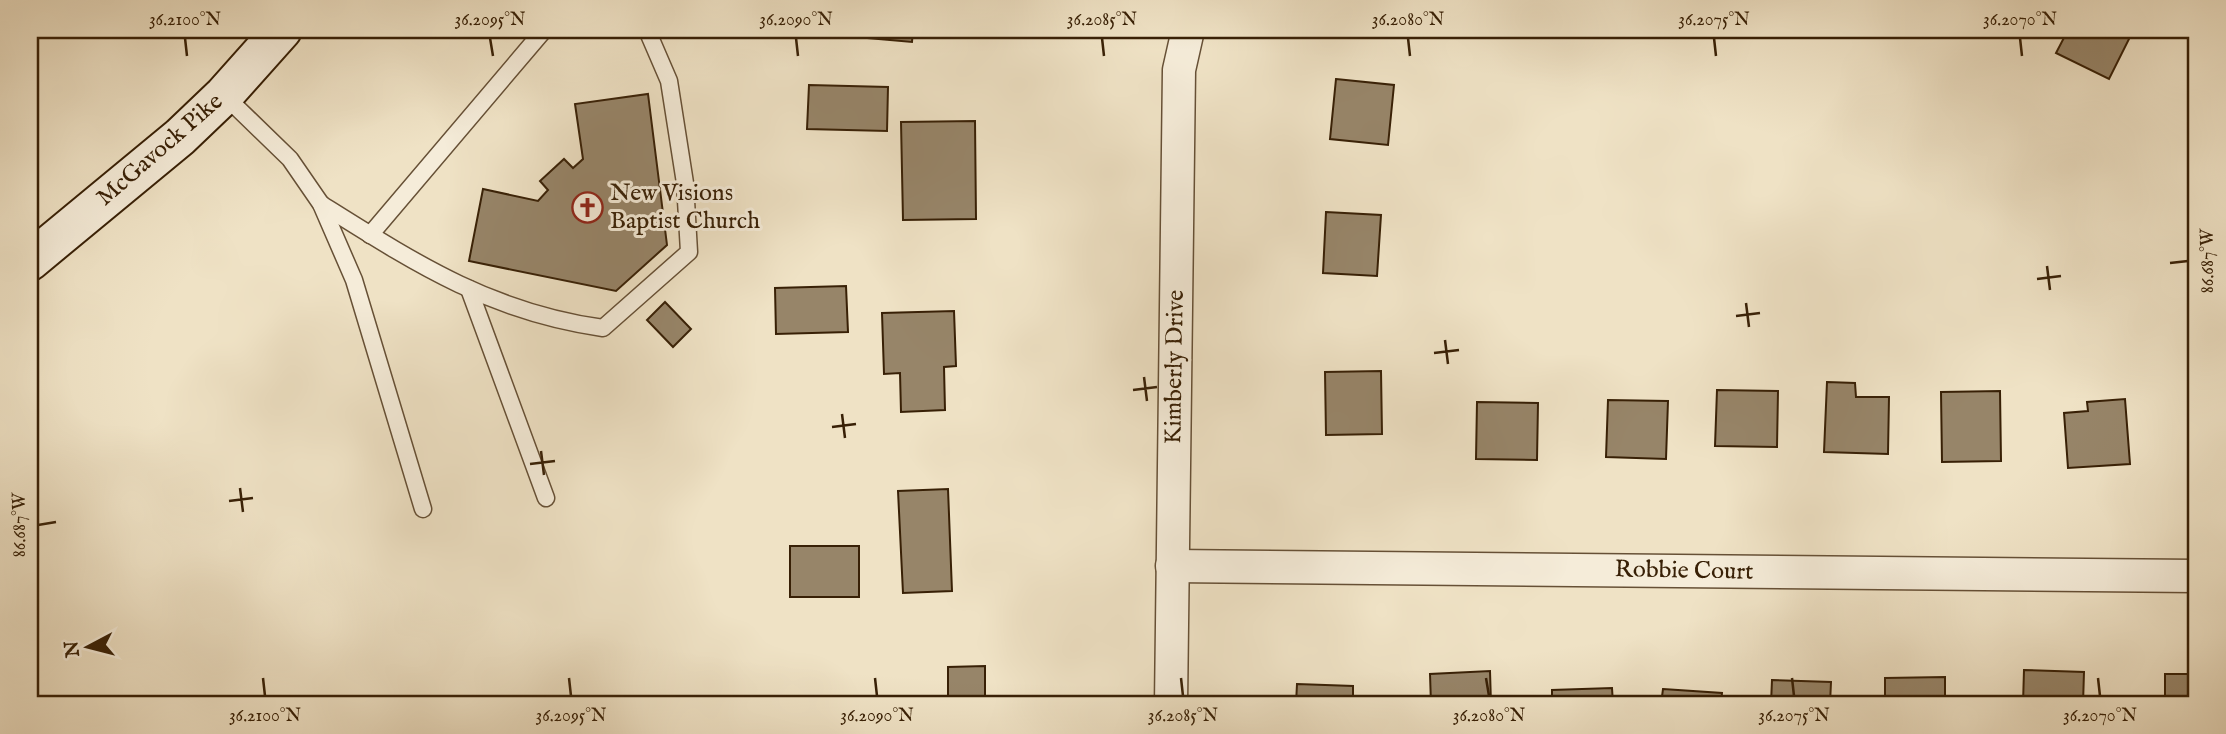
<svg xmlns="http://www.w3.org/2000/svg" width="2226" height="734" font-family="'IM FELL English',serif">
<rect width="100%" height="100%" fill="#efe2c5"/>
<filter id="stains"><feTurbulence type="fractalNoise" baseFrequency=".00286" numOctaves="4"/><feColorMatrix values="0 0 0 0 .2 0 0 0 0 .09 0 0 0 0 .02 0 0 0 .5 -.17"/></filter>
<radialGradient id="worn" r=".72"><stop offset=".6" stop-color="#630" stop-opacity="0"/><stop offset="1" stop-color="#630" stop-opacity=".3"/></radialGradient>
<g fill="#978569" stroke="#382006" stroke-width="2">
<polygon points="868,30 913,30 912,42 868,38"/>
<polygon points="2068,30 2126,30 2132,33 2109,79 2056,53"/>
<polygon points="1336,79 1394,85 1388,145 1330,139"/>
<polygon points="809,85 888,87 887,131 807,129"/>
<polygon points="648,94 667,245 616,291 469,261 483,189 538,201 548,190 540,181 564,159 573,168 583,159 575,104"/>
<polygon points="975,121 976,219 903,220 901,122"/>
<polygon points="1326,212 1381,215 1377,276 1323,273"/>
<polygon points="846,286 848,332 776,334 775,288"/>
<polygon points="665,302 691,329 673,347 647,320"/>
<polygon points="954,311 956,366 944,367 945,410 901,412 900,373 884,374 882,313"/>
<polygon points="1381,371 1382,434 1326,435 1325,372"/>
<polygon points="1827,382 1855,383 1856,397 1889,397 1888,454 1824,452"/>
<polygon points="1717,390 1778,391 1777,447 1715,446"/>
<polygon points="2000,391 2001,461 1942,462 1941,392"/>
<polygon points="2125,399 2130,464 2068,468 2064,413 2088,411 2087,402"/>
<polygon points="1608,400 1668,401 1666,459 1606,457"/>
<polygon points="1477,402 1538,403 1537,460 1476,459"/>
<polygon points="948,489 952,591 903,593 898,491"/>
<rect x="790" y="546" width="69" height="51"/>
<polygon points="985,666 985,704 948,704 948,667"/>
<polygon points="2024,670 2084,672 2083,704 2023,704"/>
<polygon points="1490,671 1491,704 1431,704 1430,674"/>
<rect x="2165" y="674" width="31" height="30"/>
<polygon points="1945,677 1945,704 1885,704 1885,678"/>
<polygon points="1772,680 1831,682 1830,704 1771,704"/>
<polygon points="1297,684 1353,686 1353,704 1296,704"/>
<polygon points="1612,688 1613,704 1552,704 1552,690"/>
<polygon points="1663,689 1722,693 1721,704 1661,704"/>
</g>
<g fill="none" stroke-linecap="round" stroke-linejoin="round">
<defs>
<g id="service">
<polyline points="224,95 290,159 321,204 354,280 423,509"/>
<path d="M321,204c94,59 169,108 282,124l86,-76 -4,-69 -16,-102 -22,-51"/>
<polyline points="370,235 544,30"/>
<polyline points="469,289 546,498"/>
</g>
<g id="minor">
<polyline points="1172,566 2196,576"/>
<polyline points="1171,704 1179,70 1188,30"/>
</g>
<polyline id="secondary" points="30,261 180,137 224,95 282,30"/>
</defs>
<use href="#service" stroke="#665036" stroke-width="19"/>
<use href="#minor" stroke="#665036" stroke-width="35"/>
<use href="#secondary" stroke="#382006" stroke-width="42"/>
<use href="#service" stroke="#f5ecd9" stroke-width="16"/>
<use href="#minor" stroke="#f5ecd9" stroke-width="32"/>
<use href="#secondary" stroke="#f5ecd9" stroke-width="38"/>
</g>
<path fill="none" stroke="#382006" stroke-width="2.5" d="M185,38l2,18M490,38l3,18M796,38l2,18M1102,38l2,18M1408,38l2,18M1714,38l2,18M2020,38l2,18M2170,263l18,-2M2047,266l3,24M2037,279l24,-3M1746,303l3,24M1736,316l24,-3M1445,340l3,24M1434,353l25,-3M1144,377l3,24M1133,390l24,-3M842,414l3,24M832,427l24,-3M541,451l3,24M530,464l25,-3M240,488l3,24M229,501l24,-3M38,525l18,-3M263,678l2,18M569,678l2,18M875,678l2,18M1181,678l2,18M1486,678l3,18M1792,678l2,18M2098,678l2,18"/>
<defs>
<symbol id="church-ring" viewBox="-11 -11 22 22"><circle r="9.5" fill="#f5ecd9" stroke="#8f2418" stroke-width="1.5"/><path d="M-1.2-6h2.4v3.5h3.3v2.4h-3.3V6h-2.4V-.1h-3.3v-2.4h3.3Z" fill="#8f2418"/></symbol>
</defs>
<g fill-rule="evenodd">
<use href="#church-ring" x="570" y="190" width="35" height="35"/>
</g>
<g text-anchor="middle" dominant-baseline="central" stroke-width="6" stroke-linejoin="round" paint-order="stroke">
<g font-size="24" fill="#382006" stroke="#f5ecd9">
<text transform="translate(160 150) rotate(-41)">McGavock Pike</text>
<text transform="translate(1175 367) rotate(-89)">Kimberly Drive</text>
<text transform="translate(1684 571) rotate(1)">Robbie Court</text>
</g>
<g font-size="24" fill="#382006" stroke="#f5ecd9" text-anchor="start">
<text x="610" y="193">New Visions<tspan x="610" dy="28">Baptist Church</tspan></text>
</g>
</g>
<rect width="2226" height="734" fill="none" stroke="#efe2c5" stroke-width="77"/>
<g transform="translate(88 647) rotate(263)" stroke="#f5ecd9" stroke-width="5" paint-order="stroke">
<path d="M0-5L12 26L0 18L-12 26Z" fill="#382006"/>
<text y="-10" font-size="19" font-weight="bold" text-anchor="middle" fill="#382006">N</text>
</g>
<rect x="38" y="38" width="2150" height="658" fill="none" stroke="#382006" stroke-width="2.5"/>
<g font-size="18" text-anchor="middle" fill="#382006">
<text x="185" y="25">36.2100°N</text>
<text x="490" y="25">36.2095°N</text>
<text x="796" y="25">36.2090°N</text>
<text x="1102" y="25">36.2085°N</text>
<text x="1408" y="25">36.2080°N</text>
<text x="1714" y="25">36.2075°N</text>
<text x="2020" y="25">36.2070°N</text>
<text transform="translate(2207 261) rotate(-90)" y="6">86.687°W</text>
<text transform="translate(19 525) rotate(-90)" y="6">86.687°W</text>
<text x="265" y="721">36.2100°N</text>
<text x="571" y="721">36.2095°N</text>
<text x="877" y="721">36.2090°N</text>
<text x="1183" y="721">36.2085°N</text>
<text x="1489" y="721">36.2080°N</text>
<text x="1794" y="721">36.2075°N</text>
<text x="2100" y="721">36.2070°N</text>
</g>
<rect width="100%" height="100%" filter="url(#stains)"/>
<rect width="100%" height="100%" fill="url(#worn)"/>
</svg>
